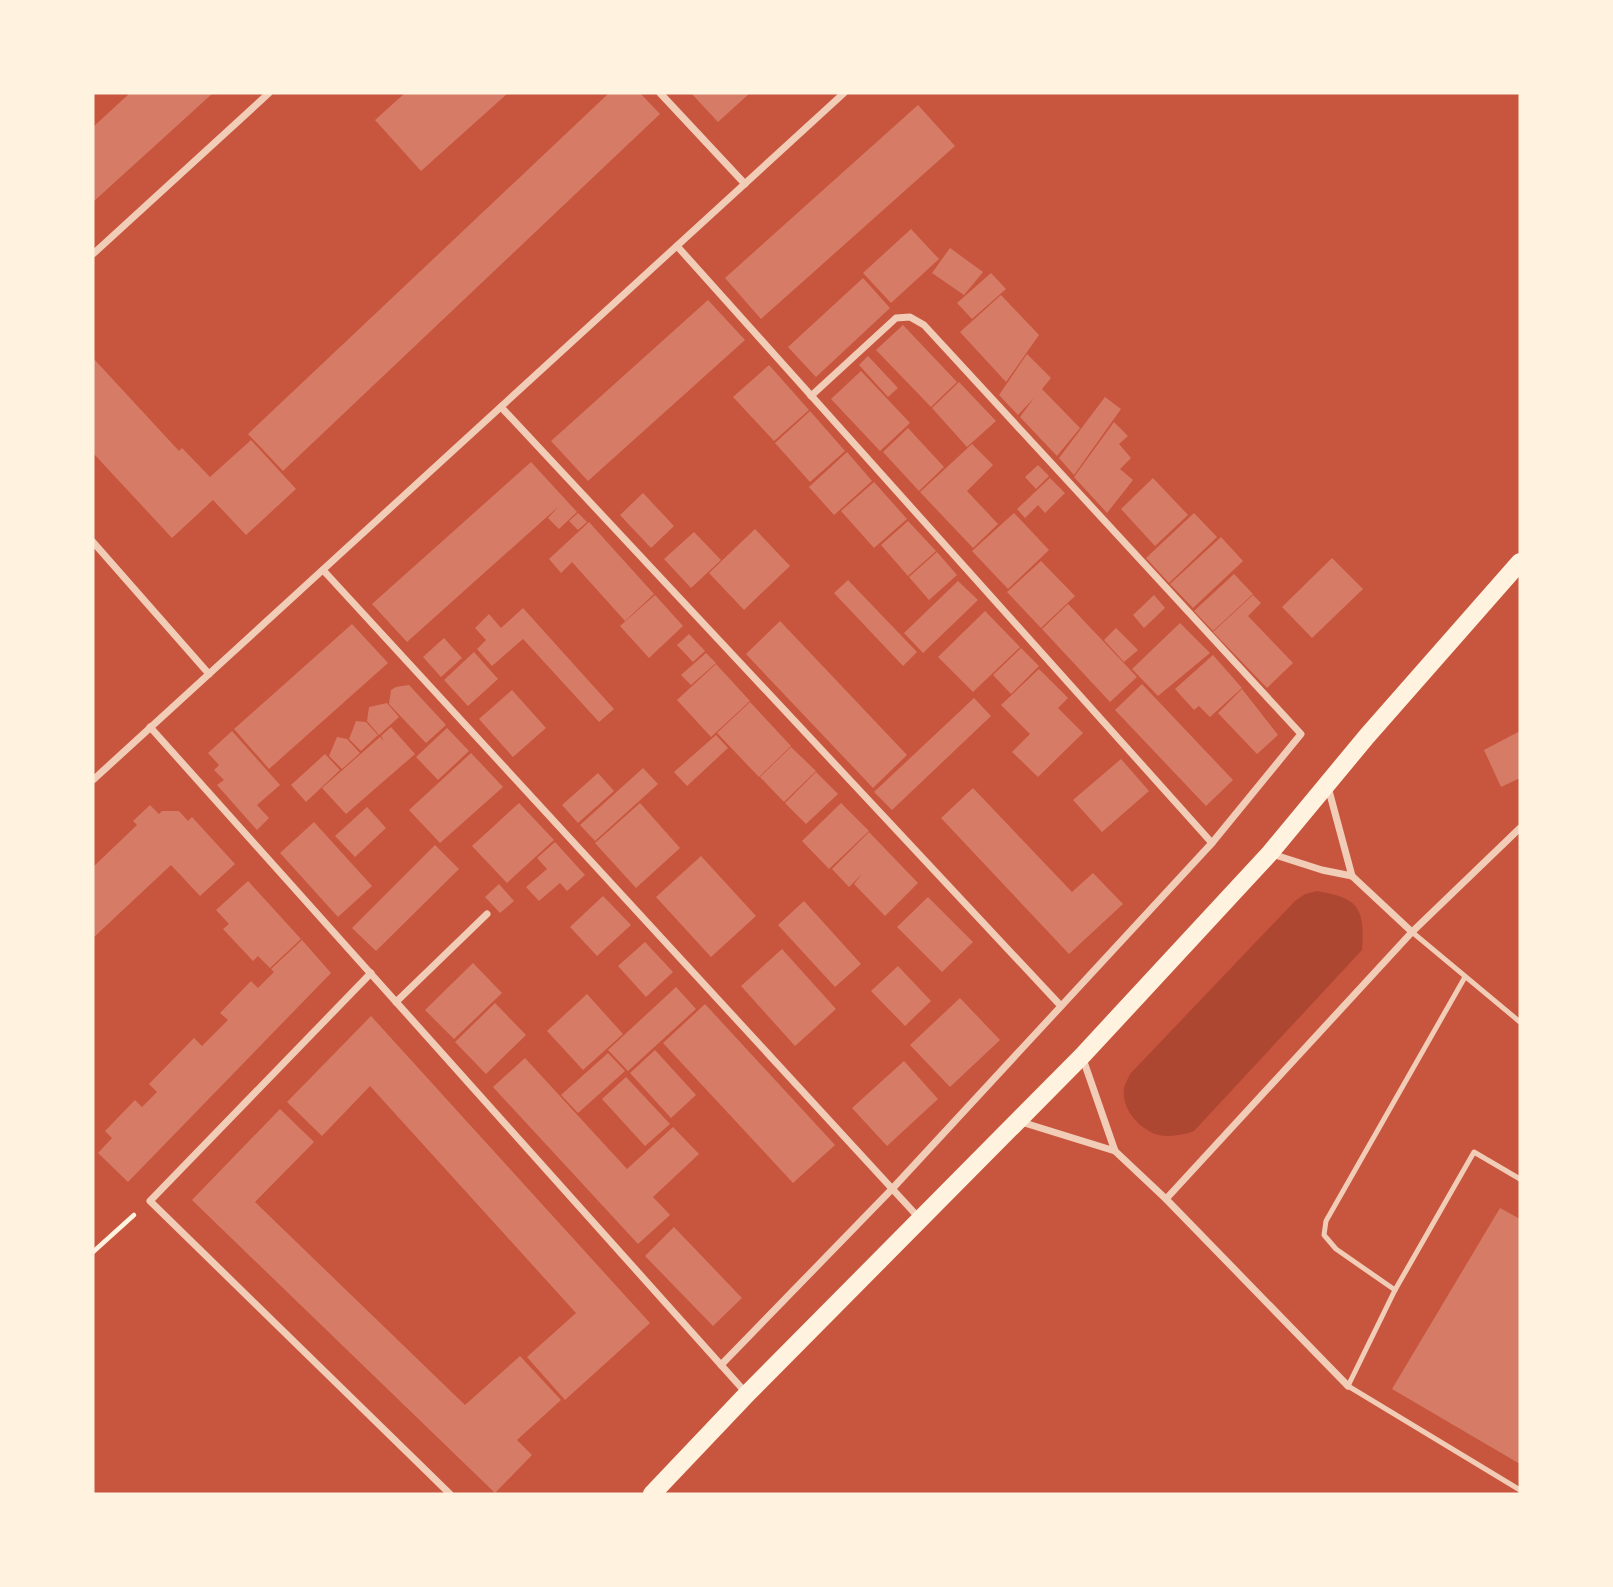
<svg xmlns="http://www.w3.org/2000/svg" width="1613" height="1587" font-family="'Public Sans',sans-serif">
<rect width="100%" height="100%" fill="#c8553d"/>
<path fill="#ae4732" d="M1317,891c42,7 48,17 45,59l-168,181c-11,4 -27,7 -39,3 -17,-7 -33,-25 -31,-44 0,-5 4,-11 6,-16l165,-173 10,-7z"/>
<g fill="#d67c66">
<polygon points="130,93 213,93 93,202 93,127"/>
<polygon points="405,93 508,93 421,171 375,120"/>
<polygon points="609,93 640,93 660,114 283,471 248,434"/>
<polygon points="691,93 750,93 718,122"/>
<polygon points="918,105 955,146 761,319 725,278"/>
<polygon points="911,229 939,259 891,303 863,273"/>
<polygon points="950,248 983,272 964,295 932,273"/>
<polygon points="991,273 1006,289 972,319 957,303"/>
<polygon points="863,278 890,308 816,377 788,347"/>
<polygon points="1001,295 1039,335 1006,382 960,332"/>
<polygon points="708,300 745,340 588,481 551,441"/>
<polygon points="903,325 957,382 931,407 876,350"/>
<polygon points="1027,354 1051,378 1042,389 1080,428 1057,456 1020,417 1034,398 1018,415 999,395"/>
<polygon points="868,356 898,388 888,397 859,365"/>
<polygon points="93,358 179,451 182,448 210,477 251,440 296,489 246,535 213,500 172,538 93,453"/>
<polygon points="769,365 809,410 774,441 733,397"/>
<polygon points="861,371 910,423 880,451 831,399"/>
<polygon points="959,382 996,421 967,447 932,408"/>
<polygon points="1105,397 1121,409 1074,475 1059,458"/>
<polygon points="810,411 845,451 810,482 775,443"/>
<polygon points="1114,422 1128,436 1119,444 1131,458 1120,469 1133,480 1107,513 1074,477"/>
<polygon points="908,428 944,467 919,491 883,452"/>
<polygon points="972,444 993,465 967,491 998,524 973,548 920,492"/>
<polygon points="847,452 872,481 834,515 809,487"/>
<polygon points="531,462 577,512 559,529 548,518 559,506 407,642 372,604"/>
<polygon points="1038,465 1049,476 1036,489 1025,477"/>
<polygon points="1050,478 1065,493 1045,513 1038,505 1025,518 1017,509"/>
<polygon points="1153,478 1188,515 1155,546 1121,509"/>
<polygon points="874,482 907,519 874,548 841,511"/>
<polygon points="643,493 674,526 651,548 620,515"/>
<polygon points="578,513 587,522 578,530 569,521"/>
<polygon points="1014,513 1049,550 1008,589 972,551"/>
<polygon points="1194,513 1217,537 1169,583 1146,558"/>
<polygon points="908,521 936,551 908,576 881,545"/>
<polygon points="589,522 654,594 625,621 572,562 561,573 549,559"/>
<polygon points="755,529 790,566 744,610 709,573"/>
<polygon points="694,532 721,560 691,588 664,559"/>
<polygon points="1221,537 1243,561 1193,608 1170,584"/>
<polygon points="937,552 957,575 929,600 909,577"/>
<polygon points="1332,558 1363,589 1312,638 1282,607"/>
<polygon points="1041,561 1075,596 1041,628 1007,592"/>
<polygon points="1234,574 1253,594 1213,631 1194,611"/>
<polygon points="848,580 917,652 903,666 834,593"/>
<polygon points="958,581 978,600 923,653 904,633"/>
<polygon points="655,595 683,626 649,658 620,626"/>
<polygon points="1154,595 1165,608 1144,628 1133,615"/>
<polygon points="1253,595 1261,603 1248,616 1293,663 1267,688 1213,632"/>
<polygon points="1068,604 1137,677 1110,702 1042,629"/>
<polygon points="523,608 614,709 599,722 523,639 492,666 477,649 486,640 475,628 489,614 501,628"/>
<polygon points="985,611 1020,647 973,692 938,657"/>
<polygon points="780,621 907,755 873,788 746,654"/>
<polygon points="1180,623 1210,653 1158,696 1132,669"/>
<polygon points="352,624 388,663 269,769 234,729"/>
<polygon points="1116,628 1138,650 1124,662 1104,640"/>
<polygon points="689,634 705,651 693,662 677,645"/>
<polygon points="444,638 462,658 441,677 423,657"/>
<polygon points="1021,648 1039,666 1011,694 993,675"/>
<polygon points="474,652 498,679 468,706 444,680"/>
<polygon points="706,653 716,663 691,685 681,675"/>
<polygon points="1213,655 1242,688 1210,717 1199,706 1194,710 1175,689"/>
<polygon points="716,664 750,701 711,737 677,700"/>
<polygon points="1039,669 1068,698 1058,708 1083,733 1038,777 1012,752 1030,734 1001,705"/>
<polygon points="1142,684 1233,780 1206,806 1115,710"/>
<polygon points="409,685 446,725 426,743 389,704 391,690 396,687"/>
<polygon points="1242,689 1278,735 1257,754 1218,713"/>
<polygon points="512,690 546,728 513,757 479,719"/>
<polygon points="974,698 991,716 892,810 874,792"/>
<polygon points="750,702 791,746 759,777 717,733"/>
<polygon points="387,703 399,717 379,735 367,721 369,707"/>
<polygon points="356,721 366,722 378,735 361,751 349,739"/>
<polygon points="391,727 415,754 346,814 322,788 380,737 384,741 381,736"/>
<polygon points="447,728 469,751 438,780 416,757"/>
<polygon points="232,731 280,785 257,805 269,818 257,830 217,785 224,780 214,770 219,765 208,753"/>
<polygon points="1520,731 1520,778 1501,787 1484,750"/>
<polygon points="716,735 728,748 687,786 674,772"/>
<polygon points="337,737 347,739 360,753 342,769 329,756"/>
<polygon points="791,747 816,771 784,802 760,777"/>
<polygon points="471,753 503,787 440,843 409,810"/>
<polygon points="325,754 340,770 306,802 291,785"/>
<polygon points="1121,759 1149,791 1102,832 1073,800"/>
<polygon points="643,768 658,784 595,841 580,825"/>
<polygon points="816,772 838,794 806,824 785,803"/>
<polygon points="598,773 614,791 578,823 562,805"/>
<polygon points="973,788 1072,892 1093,873 1123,904 1069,954 941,818"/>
<polygon points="519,803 554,840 507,883 472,846"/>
<polygon points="640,803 680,848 636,888 595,843"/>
<polygon points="841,803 869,831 829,869 802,841"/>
<polygon points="150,805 159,814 162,811 179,811 188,821 192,817 235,864 200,896 171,865 93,938 93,867 137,825 133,821"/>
<polygon points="367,807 386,828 355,857 335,836"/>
<polygon points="314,822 372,886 338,917 280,853"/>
<polygon points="869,832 918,883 885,916 854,884 862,874 849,887 832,869"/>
<polygon points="555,842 585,875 567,891 560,883 539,901 526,887 547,869 537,858"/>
<polygon points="435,845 459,869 376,951 352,928"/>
<polygon points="701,856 756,916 711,957 656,897"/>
<polygon points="248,881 301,939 270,968 258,956 253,961 223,929 229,924 216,910"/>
<polygon points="499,884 514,901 500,913 485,897"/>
<polygon points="603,896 631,925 597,956 570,927"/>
<polygon points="928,897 973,942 942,972 897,927"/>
<polygon points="804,901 861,964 835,987 778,925"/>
<polygon points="302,940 331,973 128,1182 98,1153 112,1138 105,1131 135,1100 142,1107 157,1092 149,1084 194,1038 202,1046 228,1020 220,1013 251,981 258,988 274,972 271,969"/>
<polygon points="645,942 673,972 646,997 618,966"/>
<polygon points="782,949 836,1009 795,1046 741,986"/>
<polygon points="473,963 502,993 454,1039 425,1010"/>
<polygon points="898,966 931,1001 905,1026 871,991"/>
<polygon points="676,987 696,1009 628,1071 608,1050"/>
<polygon points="587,994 623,1034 583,1070 547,1031"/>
<polygon points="960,998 1000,1040 950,1087 910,1045"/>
<polygon points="495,1003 526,1035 486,1074 455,1042"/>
<polygon points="705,1004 835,1145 793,1183 663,1043"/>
<polygon points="371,1016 650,1323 565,1400 527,1357 576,1313 370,1086 322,1136 287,1102"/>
<polygon points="655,1050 696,1095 671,1118 630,1073"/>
<polygon points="608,1053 625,1071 578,1113 561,1095"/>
<polygon points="525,1058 627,1169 673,1127 699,1154 653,1197 670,1215 638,1244 493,1087"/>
<polygon points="904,1061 938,1099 887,1146 852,1108"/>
<polygon points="626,1077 670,1124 645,1146 602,1099"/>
<polygon points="280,1109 314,1142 255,1202 465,1405 520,1356 561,1400 517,1440 532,1455 495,1493 192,1200"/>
<polygon points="1500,1208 1520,1219 1520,1464 1392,1389"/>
<polygon points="674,1227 742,1298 713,1326 645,1256"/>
</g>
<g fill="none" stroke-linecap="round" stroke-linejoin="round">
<polyline stroke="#fff3e0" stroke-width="4.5" points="93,1252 134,1215"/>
<g stroke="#f1ccb7" stroke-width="5">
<polyline points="1412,932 1520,1022"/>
<polyline points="1520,1179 1474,1152 1395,1290 1348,1386 1520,1490"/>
<polyline points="1395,1290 1336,1249 1324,1235 1326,1221 1465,977"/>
</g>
<g stroke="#f1ccb7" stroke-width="7">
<polyline points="660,93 745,184"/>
<polyline points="677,246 1212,843"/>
<polyline points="93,254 269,93"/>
<polyline points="501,407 1061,1006"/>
<polyline points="93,542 209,674"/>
<polyline points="323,570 920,1219"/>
<polyline points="150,727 747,1394"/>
<polyline points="93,780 844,93"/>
<polyline points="1328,787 1352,876 1412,932"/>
<polyline points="1272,854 1322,870 1352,876"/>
<polyline points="371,973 150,1201 450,1494"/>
<polyline points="396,1002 487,914"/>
<polyline points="1083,1059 1115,1151"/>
<polyline points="1018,1121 1115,1151 1166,1199 1348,1386"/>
<polyline points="1166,1199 1412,932 1520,828"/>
<polyline points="721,1365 892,1189 1212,843 1301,734 924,325 910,317 896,318 811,396"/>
</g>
<polyline stroke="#fff3e0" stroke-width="18" points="652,1494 747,1394 1082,1056 1270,853 1367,736 1520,562"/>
</g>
<rect width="1613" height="1587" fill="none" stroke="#fff3e0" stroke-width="189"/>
</svg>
